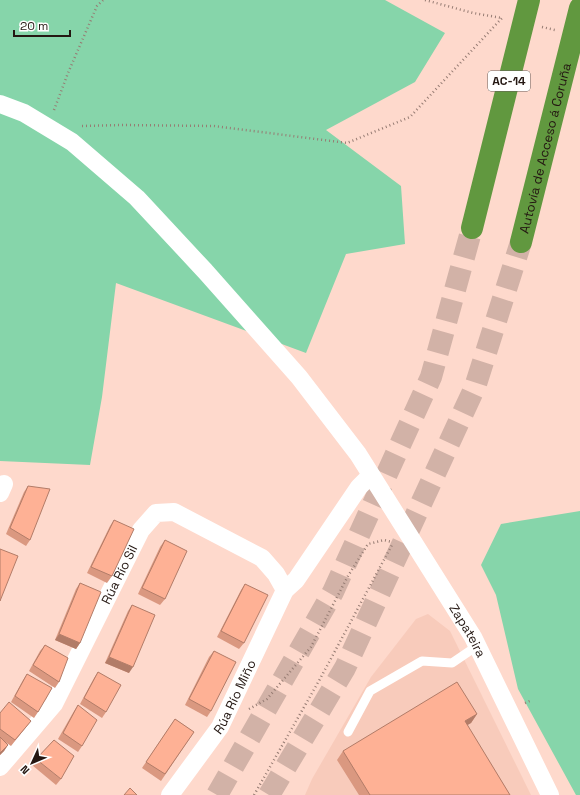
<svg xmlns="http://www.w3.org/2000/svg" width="580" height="795" font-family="'Space Grotesk',sans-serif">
<rect width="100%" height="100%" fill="#fed9cc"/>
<polygon fill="#f8cbbb" points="428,614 450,631 531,795 305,795 312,779 371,677 416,619"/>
<g fill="#86d5aa">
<polygon points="0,0 385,0 445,33 415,82 326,130 401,186 405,244 346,254 306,353 116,283 102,397 90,465 0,461"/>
<polygon points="580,511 580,795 576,795 518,689 496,595 481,565 501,524"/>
</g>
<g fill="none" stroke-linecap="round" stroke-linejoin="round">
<g stroke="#d2b2a7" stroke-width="22" stroke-dasharray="22 11" stroke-linecap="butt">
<polyline points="217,795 333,592 431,377 472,228"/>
<polyline points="269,795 345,668 475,387 521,242"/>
</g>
<g stroke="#967c73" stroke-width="2.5" stroke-dasharray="1 3" stroke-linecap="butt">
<polyline points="425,0 473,13 502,18"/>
<polyline points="542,27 555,30"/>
<polyline points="54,110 68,73 97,6 103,0"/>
<polyline points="82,126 121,125 214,126 347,143 410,117 502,18"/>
<polyline points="525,703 532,700"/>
<polyline points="249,709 267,699 311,647 348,576 368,544 384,540 392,542"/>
<polyline points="254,795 320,679 393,543"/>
</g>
<polyline stroke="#fff" stroke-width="9" points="348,732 370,691 422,661 452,663 477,646"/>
<g stroke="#fff" stroke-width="18">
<path id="s1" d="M0,104l24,9 48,29 65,56 68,73 94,106 59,77 115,183 77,158"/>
<polyline points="0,493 4,484"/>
<path id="s2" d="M0,767l54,-63 87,-174 15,-17 18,-1 88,46 14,16 9,16"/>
<path id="s3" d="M170,795l50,-68 65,-137 11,-10 63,-93 12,-12"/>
</g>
<g stroke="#61983f" stroke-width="22">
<polyline points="472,228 529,0"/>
<path id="s4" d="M521,242l59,-234"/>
</g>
</g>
<g fill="#da9880">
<polygon points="28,486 30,540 26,546 6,534 24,492"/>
<polygon points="114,520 112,576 107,583 87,573 110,526"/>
<polygon points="165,540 165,599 160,605 138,594 160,547"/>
<polygon points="80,583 80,643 76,649 55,640 76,589"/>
<polygon points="245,584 244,643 239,649 217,637 241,590"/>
<polygon points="132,605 129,673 105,663 128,611"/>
<polygon points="45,645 59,682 55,688 29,671 40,651"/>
<polygon points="214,651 211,711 207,717 185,705 209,657"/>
<polygon points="98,672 106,712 102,718 80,704 94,678"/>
<polygon points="27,674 38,712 34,718 11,702 23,680"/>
<polygon points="78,705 82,746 78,752 58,739 74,711"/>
<polygon points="0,713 31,721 11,746 1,739 8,745 4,751 0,755"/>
<polygon points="477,714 471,723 467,725 510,795 359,795 337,760 343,751"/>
<polygon points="175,719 194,732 161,781 142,768"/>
<polygon points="36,759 61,779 56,785 32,765"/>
</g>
<g fill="#b27c68">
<polygon points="59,634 80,643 76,649 55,640"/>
<polygon points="109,657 133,667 129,673 105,663"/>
<polygon points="477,714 471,723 459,730 465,721"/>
<polygon points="8,745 4,751 0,755 0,753"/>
</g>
<g fill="#feb195" stroke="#b27c68">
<polygon points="28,486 50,489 30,540 10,528"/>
<polygon points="114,520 134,529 112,576 91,567"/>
<polygon points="165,540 187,551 165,599 142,588"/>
<polygon points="0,549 18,556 0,601"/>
<polygon points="80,583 101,592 80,643 59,634"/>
<polygon points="245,584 268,595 244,643 221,631"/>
<polygon points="132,605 155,615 133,667 109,657"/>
<polygon points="45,645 68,658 59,682 33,665"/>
<polygon points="214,651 236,662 211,711 189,699"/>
<polygon points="98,672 121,685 106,712 84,698"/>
<polygon points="27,674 52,688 38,712 15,696"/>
<polygon points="457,682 477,714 465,721 510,795 370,795 343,751"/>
<polygon points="9,702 31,721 15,740 0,729 0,713"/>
<polygon points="78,705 97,720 82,746 63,733"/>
<polygon points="175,719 194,732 165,774 146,762"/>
<polygon points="0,737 8,745 0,753"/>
<polygon points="54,740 74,756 61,779 36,759"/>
<polygon points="130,788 137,795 124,795"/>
</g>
<g text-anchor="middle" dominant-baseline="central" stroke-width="3" stroke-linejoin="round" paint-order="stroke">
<rect fill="#fff" stroke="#665d59" stroke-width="1" x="488" y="71" width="42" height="20" rx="3"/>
<g font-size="12" font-weight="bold" fill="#241712">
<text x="509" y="81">AC-14</text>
</g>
<g font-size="13" fill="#241712" stroke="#fff">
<text stroke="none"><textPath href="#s4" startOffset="97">Autovía de Acceso á Coruña</textPath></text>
<text stroke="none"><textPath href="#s2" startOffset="228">Rúa Río Sil</textPath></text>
<text stroke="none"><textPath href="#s1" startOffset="714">Zapateira</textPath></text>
<text stroke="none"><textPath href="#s3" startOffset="118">Rúa Río Miño</textPath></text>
</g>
</g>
<g transform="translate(32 763) rotate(226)" stroke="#ffffff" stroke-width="3" paint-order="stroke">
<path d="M0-3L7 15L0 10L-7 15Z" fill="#241712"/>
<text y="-6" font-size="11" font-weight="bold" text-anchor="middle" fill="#241712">N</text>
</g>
<path d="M14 30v6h56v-6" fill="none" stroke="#241712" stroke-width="2"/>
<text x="20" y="30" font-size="12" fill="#241712" stroke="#ffffff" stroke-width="3" paint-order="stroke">20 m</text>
</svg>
